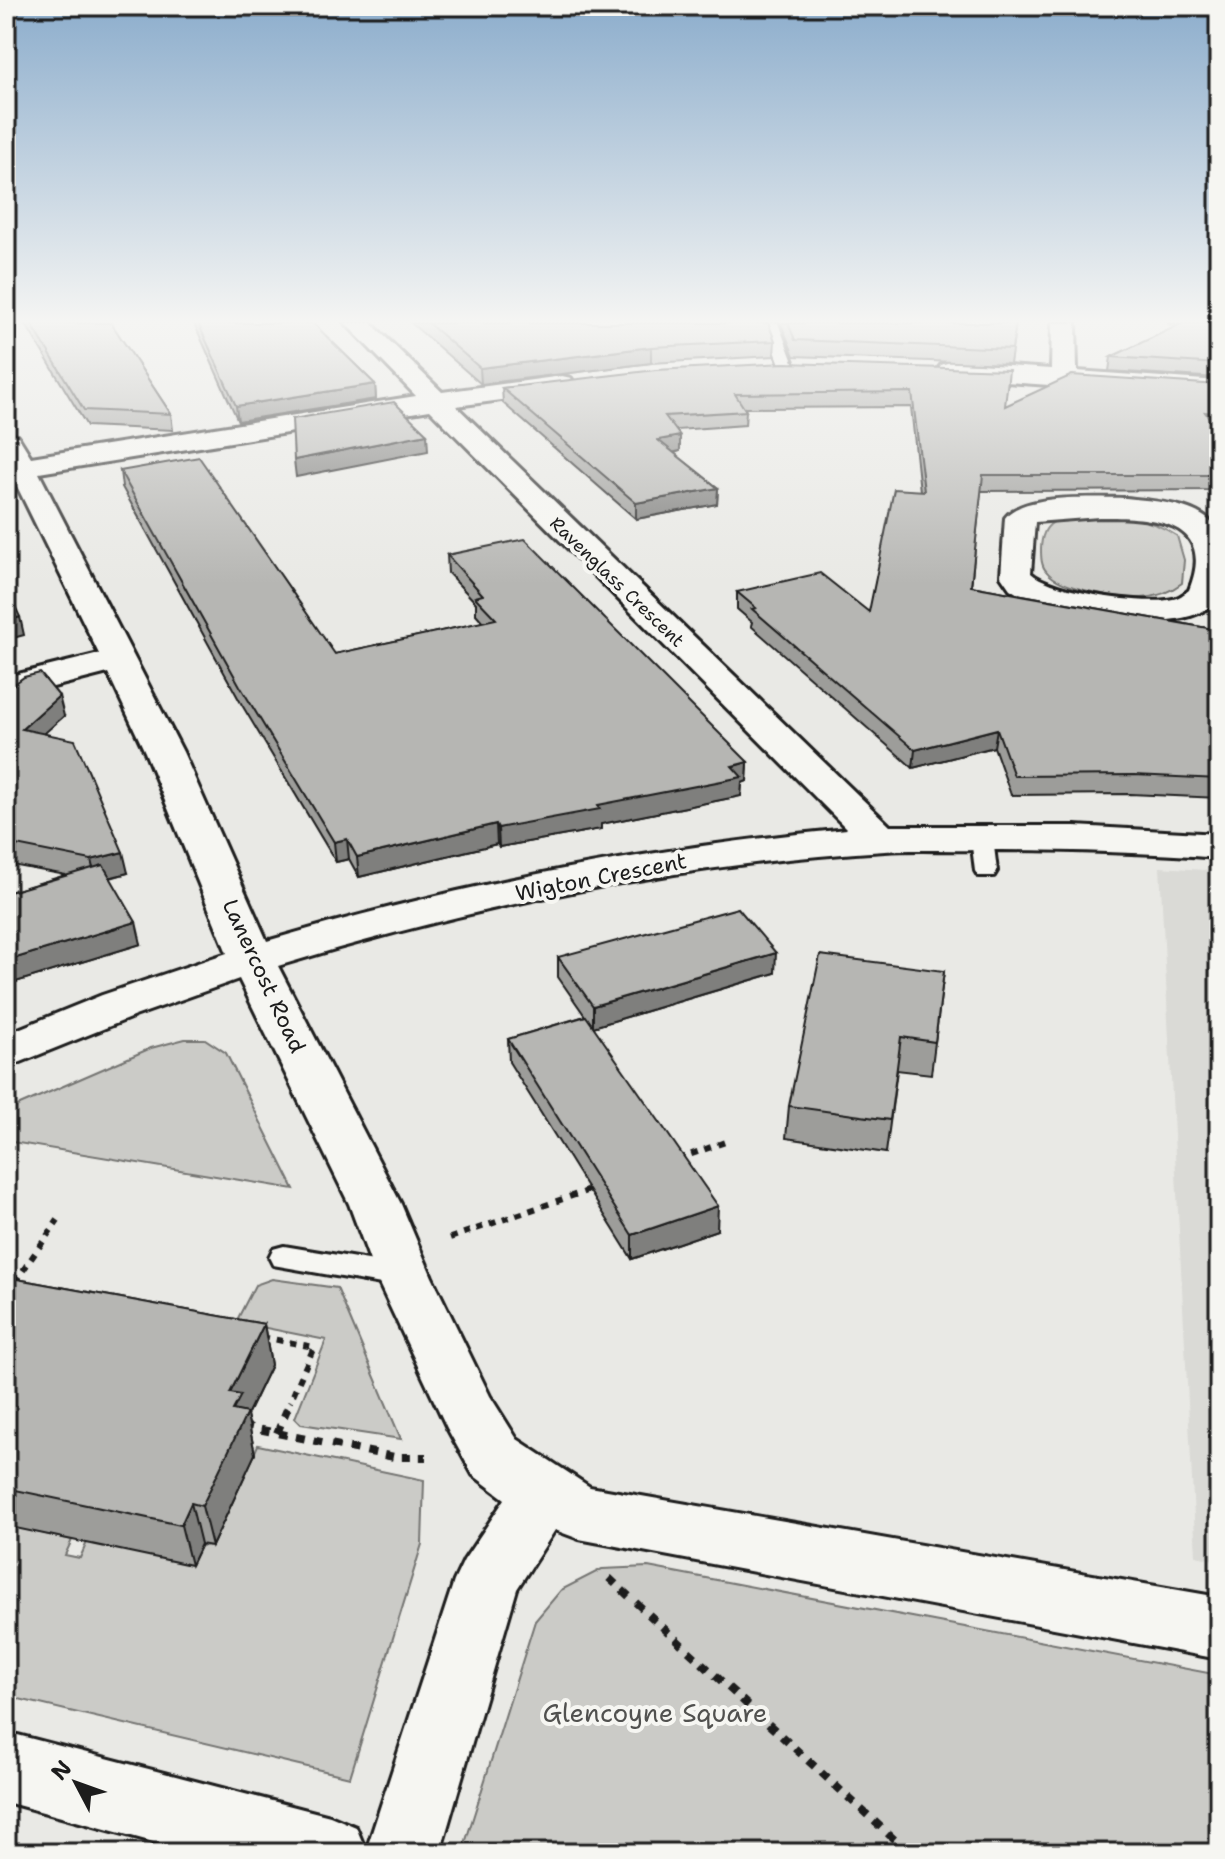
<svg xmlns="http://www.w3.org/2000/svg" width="1225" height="1859" font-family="'Shantell Sans',sans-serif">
<rect width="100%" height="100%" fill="#e9e9e5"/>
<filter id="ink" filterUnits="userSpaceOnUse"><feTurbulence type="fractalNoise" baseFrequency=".0125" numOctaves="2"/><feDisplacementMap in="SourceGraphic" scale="16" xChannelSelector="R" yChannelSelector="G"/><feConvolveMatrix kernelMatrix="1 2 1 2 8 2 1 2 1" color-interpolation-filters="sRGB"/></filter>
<g filter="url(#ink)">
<polygon fill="#dadad6" points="1160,867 1219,871 1219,1561 1196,1556"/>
<g fill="#cbcbc7" stroke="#747472" stroke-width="2">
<path d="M1089,516c33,0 60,1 88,20l7,24 -2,23c-12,9 -25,14 -40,15 -21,1 -82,-9 -95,-26 -6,-6 -6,-15 -6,-23 1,-33 22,-30 48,-33z"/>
<polygon points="185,1039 205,1039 226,1053 294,1189 6,1141 6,1111 151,1048"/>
<polygon points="272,1279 337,1288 401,1439 301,1424 295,1418 326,1340 236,1322 255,1285"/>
<polygon points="258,1445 424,1480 422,1544 350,1777 6,1696 6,1525 72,1540 65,1555 80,1558 87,1542 212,1546"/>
<polygon points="648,1567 1219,1675 1219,1853 462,1853 535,1621 561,1590 602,1569"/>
</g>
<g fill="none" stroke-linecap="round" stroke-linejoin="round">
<defs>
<g id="lane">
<polygon points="765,323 778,323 795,367 793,370 781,367"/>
<polygon points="982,831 993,838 997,871 994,876 978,876 975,871 971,838"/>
<polygon points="284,1246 404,1266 415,1269 419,1277 415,1285 404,1288 273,1265 269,1257 273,1249"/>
</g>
<g id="street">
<path d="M345,323h26l71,69 120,-16 9,2 4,6 -4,6 -9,2 -106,14 434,420h185l144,8v24c-81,-6 -162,-8 -243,-8 -30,1 -60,-1 -91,1 -202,12 -414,56 -607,115l123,238 31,73 58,119 27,43 73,48 629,110v62l-640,-120 -24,-9 -38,59 -77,264h-246l-188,-51v-70l324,84 26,11 10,24 88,-270 10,-21 41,-61 -32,-24 -26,-47 -71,-151 -27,-73 -110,-225 -104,37 -129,52v-34l96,-39 125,-42 -82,-201 -37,-79 -102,26v-22l93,-23 -86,-176 -7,1v-45l12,2 13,21 385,-61zM430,410l417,419c-195,18 -392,56 -580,112l-84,-189 -144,-279z"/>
<polygon points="1052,323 1076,323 1077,371 1219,381 1219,397 950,378 941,375 937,370 941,365 950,362 1051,369"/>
<path d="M1126,498c27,3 80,5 93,36 3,9 0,26 0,36 0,15 3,29 -11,38 -41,28 -142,3 -185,-11l-13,-8 -9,-13 4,-58c17,-25 92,-20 121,-20zM1099,517c50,0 119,2 90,73 -5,4 -10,8 -16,9 -28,7 -121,-7 -142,-26l4,-51z"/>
</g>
</defs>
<use href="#lane" stroke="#1c1c1c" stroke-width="6"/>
<use href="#street" stroke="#1c1c1c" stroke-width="6"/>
<g stroke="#1c1c1c" stroke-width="6" stroke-dasharray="7 7" stroke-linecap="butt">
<polyline points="678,1159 728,1141"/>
<polyline points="450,1238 589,1190"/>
<polyline points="15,1282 58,1220"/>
<polyline points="262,1337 314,1347 290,1402"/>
</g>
<g stroke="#1c1c1c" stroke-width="8" stroke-dasharray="9 9" stroke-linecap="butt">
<polyline points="243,1426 394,1457 426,1457"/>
<polyline points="277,1433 291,1400"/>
<polyline points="609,1578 909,1853"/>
</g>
<use href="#lane" fill="#f6f6f2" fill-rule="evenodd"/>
<use href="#street" fill="#f6f6f2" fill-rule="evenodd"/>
</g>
<g fill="#9d9d9a" stroke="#1c1c1c" stroke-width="2">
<polygon points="25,323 111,323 171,414 173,430 87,426"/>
<polygon points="194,323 313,323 375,384 376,399 238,421"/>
<polygon points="411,323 768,323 775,341 774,356 651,363 481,384"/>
<polygon points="781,323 1016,323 1010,364 794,356"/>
<polygon points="1167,323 1219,323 1219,378 1109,371 1111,357 1176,327"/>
<polygon points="785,363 1005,406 1219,385 1219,429 1216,428 1219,432 1219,490 981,491 971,586 1219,630 1219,798 1130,794 1011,795 994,747 913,768 751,626 752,622 737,609 737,592 869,612 920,491 911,407 745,408 746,411 745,425 676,430 680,436 680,451 674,453 718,488 717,504 636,519 503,403 502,388"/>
<polygon points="120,471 335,654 483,622 476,614 476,603 448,573 447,555 748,762 747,781 742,783 741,796 601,824 601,829 499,847 497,844 359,877 349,859 336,862 242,705 122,487"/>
<polygon points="6,690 64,716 44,733 128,873 110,878 141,944 6,985 6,893 66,875 7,864 6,862"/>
<polygon points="558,957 775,973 593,1027 717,1230 632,1259 509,1062 508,1039 585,1016 558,977"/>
<polygon points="944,971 931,1074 897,1070 886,1153 786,1138 789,1106"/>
<polygon points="6,1277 264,1324 271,1365 247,1415 255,1454 212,1546 201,1544 191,1565 6,1526"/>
</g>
<g fill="#7f7f7d" stroke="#1c1c1c" stroke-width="2">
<polygon points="651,347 651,363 481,384 480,368"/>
<polygon points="375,384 376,399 238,421 236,406"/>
<polygon points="427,434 428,451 296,477 294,460"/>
<polygon points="680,436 680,451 658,456 658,440"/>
<polygon points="718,488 717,504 636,519 636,503"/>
<polygon points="20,617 24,635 6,640 6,621"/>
<polygon points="59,696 64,716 27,749 22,729"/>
<polygon points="997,729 994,747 913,768 915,750"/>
<polygon points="748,762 747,781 742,783 741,796 601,824 601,829 499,847 498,828 598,805"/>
<polygon points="496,824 497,844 359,877 357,857"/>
<polygon points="347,839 349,859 336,862 334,842"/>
<polygon points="123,852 128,873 96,881 91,860"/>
<polygon points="136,922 141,944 6,985 6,961"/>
<polygon points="776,953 775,973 593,1027 593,1006"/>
<polygon points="718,1206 717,1230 632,1259 632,1235"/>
<polygon points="264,1324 271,1365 247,1415 255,1454 212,1546 202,1506 230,1393"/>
<polygon points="191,1503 201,1544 191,1565 181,1525"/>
</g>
<g fill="#b6b6b3" stroke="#1c1c1c" stroke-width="2">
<polygon points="31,323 111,323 171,414 84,410"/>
<polygon points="198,323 313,323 375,384 236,406"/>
<polygon points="428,323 768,323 775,341 651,347 480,368"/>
<polygon points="788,323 1016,323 1012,349 795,340"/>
<polygon points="1183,323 1219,323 1219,364 1111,357"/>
<polygon points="785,363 1009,370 1005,406 1072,375 1219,385 1219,414 1205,412 1219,432 1219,475 983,475 971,586 1219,630 1219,779 1134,775 1014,776 997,729 915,750 752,609 756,608 737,592 820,573 869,612 894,489 924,491 912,392 735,394 746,411 665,416 680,436 658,440 718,488 636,503 502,388 656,370"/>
<polygon points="394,402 427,434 294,460 292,419"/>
<polygon points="199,457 335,654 496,619 475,597 483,595 447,555 525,539 748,762 732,766 742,777 598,805 600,809 498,828 496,824 357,857 347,839 334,842 240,686 120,471"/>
<polygon points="6,586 20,617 6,621"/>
<polygon points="40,673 59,696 22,729 75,740 123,852 91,860 6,843 6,690 24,677"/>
<polygon points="103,865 136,922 6,961 6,893"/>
<polygon points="738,908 776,953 593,1006 558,957"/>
<polygon points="820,955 944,971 935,1042 901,1037 890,1120 789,1106"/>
<polygon points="586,1016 718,1206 632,1235 508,1039"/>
<polygon points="6,1277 264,1324 230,1393 241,1395 233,1410 247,1413 202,1506 191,1503 181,1525 6,1488"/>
</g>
</g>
<linearGradient id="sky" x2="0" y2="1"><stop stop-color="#8cadcc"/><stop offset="0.55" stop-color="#f5f5f3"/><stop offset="1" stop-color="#f5f5f3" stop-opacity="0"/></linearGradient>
<rect width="1225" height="584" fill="url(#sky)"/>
<g text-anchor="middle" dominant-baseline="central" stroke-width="8" stroke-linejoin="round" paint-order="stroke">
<g font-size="18" fill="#1c1c1c" stroke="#f6f6f2">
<text transform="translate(617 582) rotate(44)">Ravenglass Crescent</text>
</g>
<g font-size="22" fill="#1c1c1c" stroke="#f6f6f2">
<text transform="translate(601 877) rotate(-11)">Wigton Crescent</text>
<text transform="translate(264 976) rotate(65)">Lanercost Road</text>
</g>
<g font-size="26" fill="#51514f" stroke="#f6f6f2">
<text x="655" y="1712">Glencoyne Square</text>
</g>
</g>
<rect width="1225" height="1859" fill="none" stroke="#f6f6f2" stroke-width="32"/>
<rect x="16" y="16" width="1193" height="1827" fill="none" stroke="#1c1c1c" stroke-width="3" filter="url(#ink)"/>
<g transform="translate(76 1783) rotate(311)" stroke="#f6f6f2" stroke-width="6" paint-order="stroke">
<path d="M0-6L14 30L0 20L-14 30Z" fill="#1c1c1c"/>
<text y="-12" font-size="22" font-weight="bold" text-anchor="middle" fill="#1c1c1c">N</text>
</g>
</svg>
